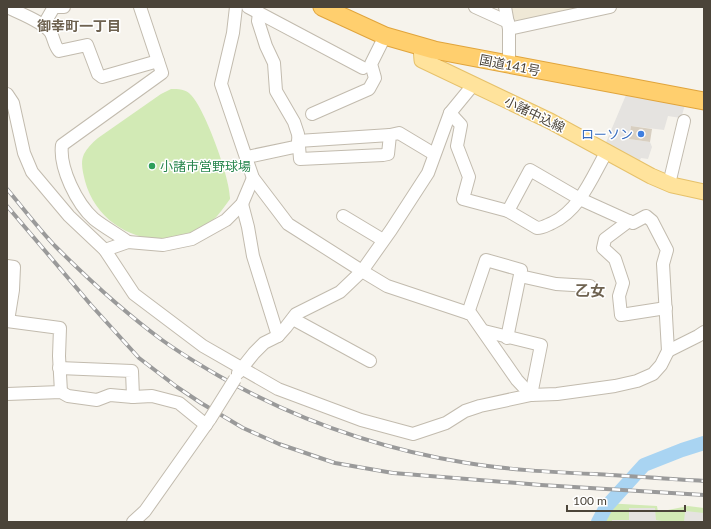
<svg xmlns="http://www.w3.org/2000/svg" width="711" height="529" font-family="Lato,'Noto Sans JP',sans-serif">
<rect width="100%" height="100%" fill="#f6f3ec"/>
<polygon fill="#efe8d6" points="506,7 594,7 508,22"/>
<g fill="#d2eab5">
<path d="M171,89c7,0 15,0 20,6 14,14 40,85 39,104 -6,8 -11,16 -18,22 -44,36 -112,16 -127,-40 -2,-9 -5,-18 -1,-27 3,-6 8,-11 14,-16l63,-44z"/>
<polygon points="605,503 657,506 658,512 688,506 704,508 704,522 596,522"/>
</g>
<g fill="#e5e3e0">
<polygon points="626,95 685,105 681,118 668,116 664,130 631,126 629,139 650,142 652,147 648,159 641,158 638,164 604,147"/>
<polygon points="629,508 655,508 656,520 668,522 612,522 612,520 629,520"/>
<polygon points="685,511 704,513 704,522 684,522"/>
</g>
<g fill="none" stroke-linecap="round" stroke-linejoin="round">
<polyline stroke="#a9d4f2" stroke-width="14" points="598,522 606,507 644,465 682,450 704,443"/>
</g>
<polygon fill="#d8cfc1" points="631,126 652,129 650,142 629,139"/>
<g fill="none" stroke-linecap="round" stroke-linejoin="round">
<defs>
<g id="minor">
<path d="M7,7c12,6 37,15 44,26 3,6 3,12 8,18l28,-6 11,29 4,3 56,-16"/>
<polyline points="236,7 233,33 221,84 253,178 288,224 362,271 387,286 471,314 517,380 531,395"/>
<polyline points="248,7 363,68"/>
<polyline points="475,7 508,22"/>
<polyline points="505,7 509,29 509,65"/>
<polyline points="259,13 258,21 266,46 274,63 276,91 294,122 298,134 299,146"/>
<polyline points="43,26 54,7 64,7"/>
<polyline points="509,29 610,7"/>
<path d="M7,94l6,9 11,50 8,19 37,44 36,34 29,44 69,52 75,43 83,31 52,14 33,-11 19,-12 15,-5 51,-11 26,-1 58,-8 22,-5 16,-7 8,-9 7,-14 -5,-87 4,-14 -15,-29 -6,-5 -13,7 -53,-24 -50,-29 -22,41 29,17c6,0 10,-3 15,-5 28,-13 40,-46 55,-72"/>
<polyline points="450,113 461,125 457,146 469,177 463,199 508,211"/>
<polyline points="312,114 369,89 375,78 371,64 385,36"/>
<polyline points="298,141 390,135"/>
<polyline points="247,157 299,146 300,159 383,155 388,154 390,135 399,133 434,154"/>
<polyline points="669,184 684,121"/>
<polyline points="242,204 248,227 253,256 278,336"/>
<polyline points="343,216 383,240"/>
<polyline points="629,221 605,239 603,248 615,259 623,283 619,296 621,315 666,308"/>
<path d="M128,242c-11,-8 -24,-15 -34,-23 -17,-15 -35,-51 -32,-74l100,-72 -22,-66"/>
<polyline points="105,250 128,242 163,245 192,239 226,220 242,204 253,178"/>
<polyline points="7,266 14,267 13,290 8,321"/>
<polyline points="520,276 556,284 590,286"/>
<polyline points="468,313 486,260 521,270 507,338"/>
<polyline points="293,319 370,361"/>
<polyline points="7,321 60,328 59,356 61,392"/>
<polyline points="484,331 541,345 531,395"/>
<polyline points="668,351 698,336 704,332"/>
<polyline points="59,368 132,371 133,397"/>
<polyline points="238,373 254,353 264,343 278,336 286,327 296,314 340,292 362,271 391,230 428,173 450,113 473,85"/>
<polyline points="7,394 61,392 68,396 97,400 110,395 133,397 152,396 179,403 206,425"/>
<polyline points="133,522 145,511 210,419"/>
</g>
<polyline id="major" points="421,47 422,60 550,121 651,176 672,185 704,192"/>
<polyline id="highway" points="322,7 385,36 434,50 704,101"/>
</defs>
<use href="#minor" stroke="#c2bbae" stroke-width="14"/>
<use href="#major" stroke="#e6c16a" stroke-width="17"/>
<use href="#highway" stroke="#e0a43c" stroke-width="19"/>
<use href="#minor" stroke="#fff" stroke-width="12"/>
<use href="#major" stroke="#ffe39c" stroke-width="15"/>
<use href="#highway" stroke="#ffcf6e" stroke-width="17"/>
<defs>
<g id="rail">
<path d="M7,189c16,19 31,39 48,57 34,34 69,66 107,94 18,13 38,25 57,36 77,44 161,73 248,87 42,7 84,9 127,11 36,2 73,5 110,7"/>
<polyline points="7,206 91,305 139,358 177,387 201,403 243,428 279,444 335,463 393,473 541,485 704,495"/>
</g>
</defs>
<use href="#rail" stroke="#9a9a9a" stroke-width="4"/>
<use href="#rail" stroke="#fff" stroke-width="2.5" stroke-dasharray="8" stroke-linecap="butt"/>
<defs>
<polyline id="minor-bridge" points="210,419 235,379"/>
</defs>
<use href="#minor-bridge" stroke="#c2bbae" stroke-width="14" stroke-linecap="butt"/>
<use href="#minor-bridge" stroke="#fff" stroke-width="12"/>
</g>
<circle fill="#3f7fe0" stroke="#fff" stroke-width="1.5" cx="641" cy="134" r="4"/>
<circle fill="#2e9e5b" stroke="#fff" stroke-width="1.5" cx="152" cy="166" r="4"/>
<g text-anchor="middle" dominant-baseline="central" stroke-width="3" stroke-linejoin="round" paint-order="stroke">
<g font-size="13" fill="#4b4439" stroke="#fff">
<text transform="translate(510 65) rotate(11)">国道141号</text>
<text transform="translate(535 114) rotate(26)">小諸中込線</text>
</g>
<g font-size="13" fill="#366cbe" stroke="#fff" text-anchor="end">
<text x="633" y="134">ローソン</text>
</g>
<g font-size="13" fill="#27864d" stroke="#fff" text-anchor="start">
<text x="160" y="166">小諸市営野球場</text>
</g>
<g font-size="14" font-weight="bold" fill="#6e6250" stroke="#fff">
<text x="79" y="25">御幸町一丁目</text>
</g>
<g font-size="15" font-weight="bold" fill="#6e6250" stroke="#fff">
<text x="590" y="290">乙女</text>
</g>
</g>
<rect width="711" height="529" fill="none" stroke="#4b4439" stroke-width="16"/>
<path d="M567 505v6h118v-6" fill="none" stroke="#4b4439" stroke-width="2"/>
<text x="573" y="505" font-size="12" fill="#4b4439" stroke="#ffffff" stroke-width="3" paint-order="stroke">100 m</text>
</svg>
